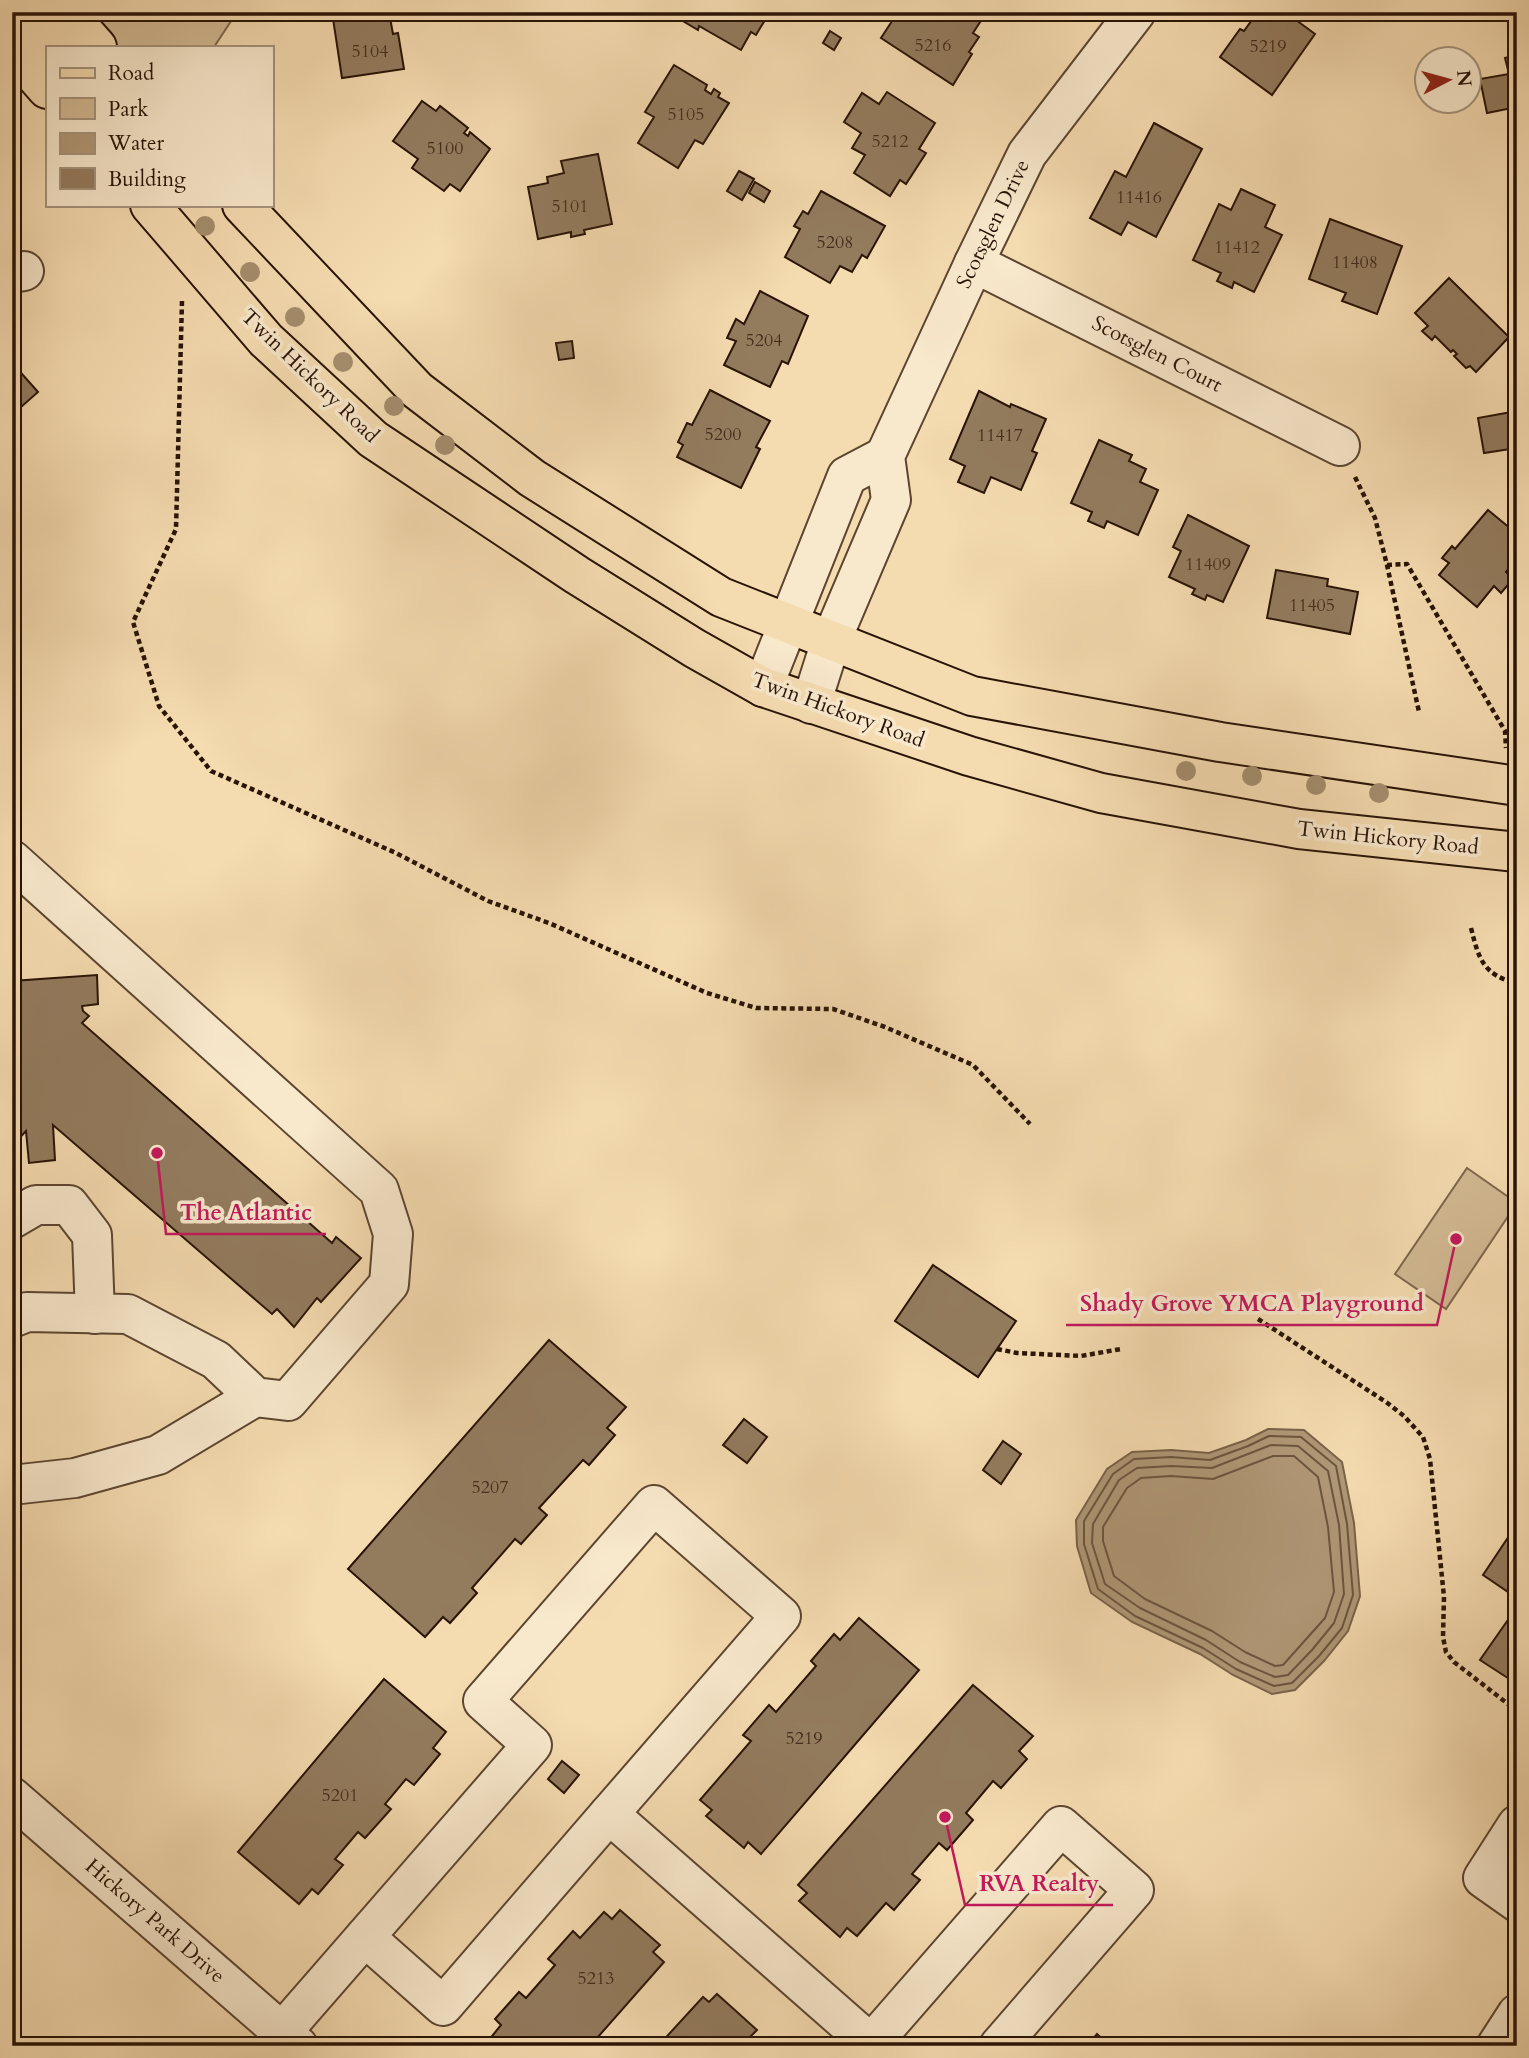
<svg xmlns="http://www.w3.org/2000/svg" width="1529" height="2058" font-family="Cardo,serif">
<rect width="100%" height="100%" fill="#f5dbb0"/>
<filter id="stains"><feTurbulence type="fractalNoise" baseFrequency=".00286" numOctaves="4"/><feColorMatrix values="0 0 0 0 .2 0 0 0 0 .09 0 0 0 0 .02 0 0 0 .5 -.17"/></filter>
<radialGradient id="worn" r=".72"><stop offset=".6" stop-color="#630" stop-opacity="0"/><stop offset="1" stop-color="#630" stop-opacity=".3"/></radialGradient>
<g fill="#d2b993" stroke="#7e664c" stroke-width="2">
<polygon points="81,12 237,12 214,47 113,47"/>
<polygon points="1467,1168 1517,1203 1446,1309 1395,1274"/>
</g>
<polygon fill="#b09776" stroke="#7a6249" stroke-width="2" points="1268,1429 1304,1430 1342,1462 1354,1523 1360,1596 1348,1631 1324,1661 1295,1690 1272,1694 1233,1675 1200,1654 1132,1622 1091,1593 1077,1546 1076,1520 1107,1469 1132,1452 1171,1450 1209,1453 1246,1440"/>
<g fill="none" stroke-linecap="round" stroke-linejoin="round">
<g stroke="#6c553e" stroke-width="2">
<polygon points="1269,1436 1301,1437 1336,1466 1347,1524 1353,1595 1342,1628 1319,1656 1292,1683 1274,1686 1236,1669 1203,1648 1135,1616 1098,1589 1084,1544 1084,1521 1113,1474 1134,1459 1171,1457 1210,1460 1248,1446"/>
<polygon points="1271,1445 1298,1446 1328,1471 1339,1525 1344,1594 1334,1623 1312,1650 1288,1675 1275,1677 1240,1662 1206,1640 1140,1608 1105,1584 1092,1543 1093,1524 1119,1480 1137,1468 1171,1466 1212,1468"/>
<polygon points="1273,1456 1294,1456 1318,1477 1328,1527 1334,1592 1325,1618 1283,1665 1275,1666 1245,1652 1212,1631 1145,1599 1114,1576 1103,1541 1103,1527 1127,1488 1141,1478 1171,1476 1213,1479"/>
</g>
</g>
<g fill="#937b5e" stroke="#291306" stroke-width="2">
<polygon points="332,12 389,12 393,34 398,33 404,69 342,78"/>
<polygon points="679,12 763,12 760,17 765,20 756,35 751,32 741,50 699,26 698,30 676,17"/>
<polygon points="898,12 986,13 973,33 979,37 969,52 972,54 953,85 881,38"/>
<polygon points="1265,12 1285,12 1315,34 1272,95 1220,57 1240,29 1244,31 1257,13 1262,17"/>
<polygon points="830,31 841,38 834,50 823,43"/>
<polygon points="1517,55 1517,107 1487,113 1480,79 1509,74 1505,58"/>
<polygon points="674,65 707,85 705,90 711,94 714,89 720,93 718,97 729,103 703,144 695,140 678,168 638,143 654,117 645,112"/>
<polygon points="887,92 935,123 919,149 926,153 906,184 900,180 890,196 854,173 865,155 852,148 861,133 844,122 862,93 879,104"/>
<polygon points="422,101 436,111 440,106 468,128 464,133 468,136 470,132 490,149 460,191 450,184 444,191 412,168 418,159 393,141"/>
<polygon points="1154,123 1202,149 1156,237 1128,222 1121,235 1090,218 1115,171 1126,177"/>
<polygon points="598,154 612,224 584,230 585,234 571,237 571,232 538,239 528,187 548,183 547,177 564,173 561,161"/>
<polygon points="739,171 754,179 742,200 727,191"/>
<polygon points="755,182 770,191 764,202 749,193"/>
<polygon points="1241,189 1275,205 1265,227 1282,235 1254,292 1234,282 1232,288 1217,281 1221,273 1193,260 1219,204 1231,210"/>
<polygon points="821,191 885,226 867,258 862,255 852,272 840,266 830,283 785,257 800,229 794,226 803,211 808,214"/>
<polygon points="1330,219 1402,246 1377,314 1342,301 1346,293 1309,279"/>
<polygon points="1449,278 1509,337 1476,372 1470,366 1466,368 1454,356 1457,354 1453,350 1451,352 1435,336 1432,340 1422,331 1428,326 1415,313"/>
<polygon points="760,291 808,316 788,364 782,361 770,387 724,365 736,341 727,338 736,319 744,324"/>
<polygon points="572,341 574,358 559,360 556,343"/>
<polygon points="14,365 38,392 12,415 12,366"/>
<polygon points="710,390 770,421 756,447 760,449 741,488 677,457 683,445 678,442 687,423 692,425"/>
<polygon points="979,391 1010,407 1011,404 1046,419 1032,451 1037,453 1021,490 991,477 984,493 958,482 965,466 950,459"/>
<polygon points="1517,411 1517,448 1484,453 1478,418"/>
<polygon points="1099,440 1132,455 1129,461 1146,469 1140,482 1158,490 1138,535 1107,521 1104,528 1088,521 1092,512 1071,503"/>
<polygon points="1488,510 1517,534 1517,559 1506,572 1513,579 1501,593 1494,586 1477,607 1439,575 1449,563 1442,558 1452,546 1455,549"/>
<polygon points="1188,515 1249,546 1223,602 1207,595 1205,600 1192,594 1195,589 1169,577 1181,551 1173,547"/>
<polygon points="1276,570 1328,579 1327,586 1358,592 1350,634 1267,618"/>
<polygon points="97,975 98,1004 82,1006 83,1011 89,1016 82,1023 332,1243 336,1237 361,1258 321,1302 317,1298 294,1327 277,1309 272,1314 53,1125 55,1160 29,1163 26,1131 12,1146 12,981"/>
<polygon points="933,1265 1016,1321 978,1377 895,1321"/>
<polygon points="549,1340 626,1407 607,1428 615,1435 589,1465 583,1460 539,1508 547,1515 521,1544 515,1539 472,1588 477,1593 450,1623 443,1617 425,1637 348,1569"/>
<polygon points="744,1419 767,1437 747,1463 723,1445"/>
<polygon points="1003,1441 1021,1454 1001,1484 983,1470"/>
<polygon points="1517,1524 1517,1598 1483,1575"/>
<polygon points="1517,1607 1517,1684 1480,1660"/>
<polygon points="859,1618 919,1670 761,1854 748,1842 744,1848 706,1816 712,1810 700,1800 751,1741 743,1735 769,1705 776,1712 816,1666 811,1661 834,1634 840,1640"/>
<polygon points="384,1679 446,1732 433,1748 440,1754 414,1785 406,1779 385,1804 391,1809 365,1838 358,1832 335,1859 343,1865 318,1894 312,1889 299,1904 238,1852"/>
<polygon points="973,1685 1033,1736 1019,1751 1027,1759 1001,1788 993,1781 966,1813 973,1820 947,1850 939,1843 912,1874 920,1880 894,1910 886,1903 857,1936 847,1928 840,1937 799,1901 807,1893 798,1885"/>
<polygon points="562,1761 579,1775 564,1793 548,1779"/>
<polygon points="620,1910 660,1945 653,1952 664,1962 590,2046 484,2046 501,2025 495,2019 519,1992 526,1998 555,1965 548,1959 573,1931 580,1938 604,1912 612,1919"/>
<polygon points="717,1994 757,2030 751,2036 762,2046 658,2046 703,1997 709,2002"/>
<polygon points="1097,2034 1110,2046 1087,2046"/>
</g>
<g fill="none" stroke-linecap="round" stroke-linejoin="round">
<defs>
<g id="minor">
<polyline points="974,263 1340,446"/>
<polyline points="12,273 24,271"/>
<polyline points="763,687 847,476 885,456"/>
<polyline points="811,704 831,641 891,500 885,456 974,263 1027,154 1136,12"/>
<polyline points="12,860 379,1190 393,1234 389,1284 288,1401 255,1397 216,1360 128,1314 27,1312 12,1318"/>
<polyline points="12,1219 36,1205 69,1205 92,1235 95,1314"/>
<polyline points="12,1485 75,1478 158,1455 255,1397"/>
<polyline points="12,1797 298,2046"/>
<polyline points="1517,1825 1483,1878 1517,1902"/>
<polyline points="365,1937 443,2006 609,1814"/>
<polyline points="282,2032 532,1745 483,1701 654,1505 781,1616 609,1814 871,2044 1061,1826 1134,1890 999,2046"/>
<polyline points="1499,2046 1497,2045 1517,2014"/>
</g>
<g id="major">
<polyline points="25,12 56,47"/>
<polyline points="66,12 97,47"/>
<polyline points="12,49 47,89"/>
<polyline points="150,205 266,340 373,439 577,575 694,648 763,687 969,756 1101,793 1299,829 1517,852"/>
<polyline points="242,205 417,390 532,478 721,597 972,696 1220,742 1517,786"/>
</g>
</defs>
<use href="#minor" stroke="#5c4530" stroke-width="42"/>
<use href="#major" stroke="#291306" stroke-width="42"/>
<g stroke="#291306" stroke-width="4.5" stroke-dasharray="5 3.5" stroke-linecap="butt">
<polyline points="182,301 176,529 133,622 159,706 211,771 396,853 488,901 549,923 707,993 756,1008 833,1009 885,1027 973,1065 1030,1124"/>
<polyline points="1355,477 1375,518 1387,565 1419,712"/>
<polyline points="1387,565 1407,564 1505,731 1506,748"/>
<path d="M1471,928c8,32 12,46 46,56"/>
<polyline points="1258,1319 1386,1402 1404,1416 1423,1437 1430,1459 1444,1597 1443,1637 1446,1652 1454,1662 1517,1711"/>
<polyline points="997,1349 1017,1353 1081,1356 1121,1349"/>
</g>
<use href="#minor" stroke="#f8e8cc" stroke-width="38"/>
<use href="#major" stroke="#f5dbb0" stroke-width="38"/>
</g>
<g fill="#a58d6d">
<circle cx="205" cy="226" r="10"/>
<circle cx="250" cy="272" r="10"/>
<circle cx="295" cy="317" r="10"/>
<circle cx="343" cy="362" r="10"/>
<circle cx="394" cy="406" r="10"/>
<circle cx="445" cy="445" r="10"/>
<circle cx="1186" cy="771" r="10"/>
<circle cx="1252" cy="776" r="10"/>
<circle cx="1316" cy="785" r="10"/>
<circle cx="1379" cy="793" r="10"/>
</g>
<g text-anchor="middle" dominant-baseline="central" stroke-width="7" stroke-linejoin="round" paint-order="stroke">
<g font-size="18" fill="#442d1c">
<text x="933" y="45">5216</text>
<text x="1268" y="46">5219</text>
<text x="370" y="51">5104</text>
<text x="686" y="114">5105</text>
<text x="890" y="141">5212</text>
<text x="445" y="148">5100</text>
<text x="1139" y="197">11416</text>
<text x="570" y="206">5101</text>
<text x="835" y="242">5208</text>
<text x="1237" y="247">11412</text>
<text x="1355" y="262">11408</text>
<text x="764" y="340">5204</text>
<text x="723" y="434">5200</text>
<text x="1000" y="435">11417</text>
<text x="1208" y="564">11409</text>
<text x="1312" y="605">11405</text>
<text x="490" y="1487">5207</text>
<text x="804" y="1738">5219</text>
<text x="340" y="1795">5201</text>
<text x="596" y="1978">5213</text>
</g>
<g font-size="21" fill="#291306" stroke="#f8e8cc">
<text transform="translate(993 224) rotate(-64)">Scotsglen Drive</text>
<text transform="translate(1157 354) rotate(27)">Scotsglen Court</text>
<text transform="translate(310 376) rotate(44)">Twin Hickory Road</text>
<text transform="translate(838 710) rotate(20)">Twin Hickory Road</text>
<text transform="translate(1388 838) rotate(6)">Twin Hickory Road</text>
<text transform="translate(155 1921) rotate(41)">Hickory Park Drive</text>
</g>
</g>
<path fill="none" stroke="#c2185b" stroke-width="2.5" d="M157 1153L166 1234H326M1456 1239L1437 1325H1066M945 1817L965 1905H1113"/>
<g fill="#c2185b" stroke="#f8e8cc" stroke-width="2.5">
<circle cx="157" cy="1153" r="7"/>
<circle cx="1456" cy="1239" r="7"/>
<circle cx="945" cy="1817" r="7"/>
</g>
<g font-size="23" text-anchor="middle" font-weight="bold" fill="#c2185b" stroke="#f8e8cc" stroke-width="7" stroke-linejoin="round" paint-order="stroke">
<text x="246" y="1220">The Atlantic</text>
<text x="1252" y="1311">Shady Grove YMCA Playground</text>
<text x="1039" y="1891">RVA Realty</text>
</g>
<rect width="1529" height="2058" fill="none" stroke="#f5dbb0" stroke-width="42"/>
<rect x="14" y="14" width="1501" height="2030" fill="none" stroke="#291306" stroke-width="3.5"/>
<rect x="21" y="21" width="1487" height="2016" fill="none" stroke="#291306" stroke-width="2"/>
<rect x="46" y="46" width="228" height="161" fill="#f8e8cc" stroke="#a5937d" stroke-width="2"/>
<rect x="60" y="68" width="35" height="10" fill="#f5dbb0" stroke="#a5937d" stroke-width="2"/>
<text x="108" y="80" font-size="21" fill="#291306">Road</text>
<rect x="60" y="98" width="35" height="21" fill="#d2b993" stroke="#a5937d" stroke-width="2"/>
<text x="108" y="116" font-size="21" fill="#291306">Park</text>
<rect x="60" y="133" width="35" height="21" fill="#b09776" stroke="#a5937d" stroke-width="2"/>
<text x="108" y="150" font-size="21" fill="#291306">Water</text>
<rect x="60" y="168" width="35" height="21" fill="#937b5e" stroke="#a5937d" stroke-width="2"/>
<text x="108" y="186" font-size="21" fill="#291306">Building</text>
<g transform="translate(1448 80) rotate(84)"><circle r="33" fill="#f8e8cc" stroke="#a5937d" stroke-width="2"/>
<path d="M0-5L12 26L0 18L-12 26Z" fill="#8f2418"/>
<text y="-10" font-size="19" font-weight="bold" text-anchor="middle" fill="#291306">N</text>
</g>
<rect width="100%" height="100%" filter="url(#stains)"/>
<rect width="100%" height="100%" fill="url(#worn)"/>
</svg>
